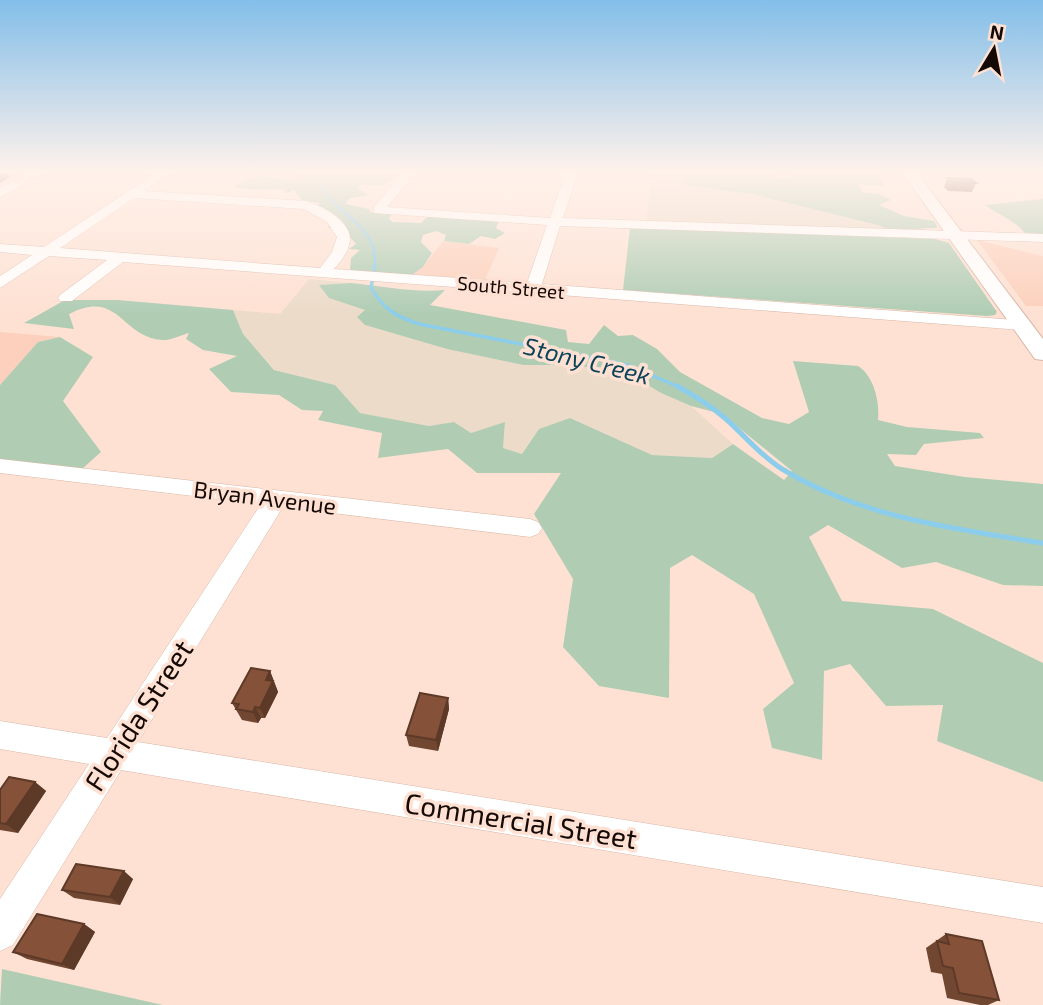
<svg xmlns="http://www.w3.org/2000/svg" width="1043" height="1005" font-family="'Exo 2',sans-serif">
<rect width="100%" height="100%" fill="#fee1d3"/>
<g fill="#fcd0bc">
<polygon points="977,240 1043,256 1043,306 1026,306"/>
<polygon points="443,241 499,248 485,280 412,275 423,267"/>
<polygon points="0,332 60,337 38,342 0,385"/>
</g>
<g fill="#ecdbc9">
<polygon points="652,172 681,172 687,185 752,194 812,207 878,225 886,230 646,222"/>
<polygon points="309,279 351,283 320,285 329,298 365,310 365,325 447,349 523,365 575,365 631,375 661,393 691,406 733,444 712,458 652,455 570,418 539,429 523,454 503,448 505,423 471,433 454,422 429,426 360,413 335,385 275,370 243,334 233,310 280,314"/>
</g>
<g fill="#b0cdb4">
<path d="M298,172h84l13,4 -12,9h-22l-3,4 10,6 -18,3 -5,6 24,5 1,3 22,2 -3,4 3,4 29,1 7,-7 71,5 -3,7 9,5 -10,6 -14,-3 -12,8 -25,-3 2,-6 -10,-4 -13,4 -2,7 11,11 -9,14 -11,8 -62,-5 1,-12 9,-8 -11,-1 7,-5 -13,-15 -15,-1 2,-4 -14,-17 4,-4 -18,-3 -8,-10 -7,3 -4,-4c-9,1 -40,1 -48,-2 16,-16 40,-10 61,-6z"/>
<path d="M681,172h82l15,7 34,-7h69l-4,5 4,1 4,8 -26,-2 3,8 17,2 12,6 -12,5 25,11 30,5 3,5v2c-20,-1 -42,7 -59,-3l-126,-31 -66,-9z"/>
<path d="M1043,199v37l-18,-3c-11,-14 -26,-17 -40,-28z"/>
<polygon points="630,228 935,239 949,243 997,312 995,315 987,316 623,290"/>
<path d="M351,283c31,3 63,10 94,7l-15,15 136,25 2,12 21,2 15,-19 14,11 15,-1 24,14 23,23 82,46 27,6 20,-12 -16,-51 65,5c16,10 22,36 20,54l29,7 73,6 4,5 -60,6 -8,11 -29,-1 8,12 70,11 78,7v102l-40,-1 -67,-23 -34,6 -74,-43 -19,12 33,64 91,8 110,54v119l-106,-41 6,-36 -57,1 -36,-42 -26,7 -2,89 -50,-12 -9,-39 31,-26 -40,-89 -62,-39 -22,13 -1,130 -70,-12 -36,-39 10,-68 -39,-65 27,-41h-84l-29,-24 -70,9 4,-25 -64,-13 5,-9 -21,-1 -23,-15 -48,-3 -22,-23 28,-13 -34,-6 -17,-11 3,-6c-8,2 -19,8 -27,7 -41,-3 -43,-52 -93,-26l5,15 -50,-6 41,-23h53l115,10 10,24 31,36 61,15 25,28 69,13 25,-4 17,11 34,-11 -2,26 19,6 17,-25 31,-11 82,37 60,3 21,-14 51,36 8,-9 -70,-57 -31,-8 -30,-13 -30,-18 -56,-10h-52l-76,-16 -82,-24 -8,-8 8,-7 -36,-12 -10,-13z"/>
<polygon points="60,337 93,357 63,401 101,452 82,469 0,460 0,385 38,342"/>
<polygon points="2,969 163,1005 0,1005"/>
</g>
<g fill="none" stroke-linecap="round" stroke-linejoin="round">
<path stroke="#8ccdeb" stroke-width="2.5" d="M317,172c3,40 62,45 58,95"/>
<path stroke="#8ccdeb" stroke-width="3.5" d="M375,265l-4,23c12,21 26,29 48,36l209,41 53,23"/>
<path stroke="#8ccdeb" stroke-width="5" d="M677,386c18,10 34,20 49,33 19,17 35,37 56,50 78,48 172,60 261,74"/>
<defs>
<g id="minor">
<polygon points="33,172 47,172 0,197 0,188"/>
<path d="M157,172h13l-26,19 162,10c17,5 50,22 43,44 -2,9 -9,17 -15,24l193,14 20,-58 -173,-12v-6l30,-35h12l-29,35 163,11 16,-46h12l-15,46 480,16v8l-483,-16 -18,58 486,37 2,4 -2,4 -6,1 -899,-68 -51,39h-12l-2,-3 2,-3 47,-35 -58,-4 -49,32v-12l32,-21 -32,-3v-8l44,3zM134,198l170,11 23,13 10,15 -5,15 -12,16 -260,-20z"/>
<polygon points="0,459 530,519 538,522 542,528 538,534 530,537 283,507 138,742 1043,887 1043,923 121,770 13,945 0,951 0,899 89,764 0,749 0,721 107,738 261,504 0,473"/>
</g>
<polygon id="major" points="902,172 916,172 1043,339 1043,360 1035,359"/>
</defs>
<use href="#minor" stroke="#d9b6a6" stroke-width="1"/>
<use href="#major" stroke="#d9b6a6" stroke-width="2"/>
<use href="#minor" fill="#fff" fill-rule="evenodd"/>
<use href="#major" fill="#fff" fill-rule="evenodd"/>
</g>
<g fill="#724731">
<polygon points="947,178 976,183 972,192 948,191 944,187"/>
<polygon points="270,671 278,692 265,718 261,718 258,723 242,720 232,703"/>
<polygon points="448,698 449,709 438,751 409,746 406,735"/>
<polygon points="35,782 46,791 18,833 0,830 0,790"/>
<polygon points="133,879 120,905 74,898 62,890"/>
<polygon points="84,924 95,932 74,970 27,959 13,952"/>
<polygon points="946,934 999,1000 988,1005 980,1005 947,998 942,974 931,972 926,948"/>
</g>
<g fill="#5d3928">
<polygon points="0,172 8,172 10,177 0,183"/>
<polygon points="270,671 278,692 265,718 260,708 266,680"/>
<polygon points="448,698 449,709 438,751 436,740"/>
<polygon points="255,707 261,718 258,723 253,712"/>
<polygon points="35,782 46,791 18,833 6,824"/>
<polygon points="124,871 133,879 120,905 110,897"/>
<polygon points="84,924 95,932 74,970 62,964"/>
</g>
<g fill="#855239" stroke="#5d3928" stroke-width="2">
<polygon points="947,178 971,179 976,183 952,182"/>
<polygon points="251,668 270,671 266,680 273,681 260,708 255,707 253,712 236,709 239,704 232,703"/>
<polygon points="420,693 448,698 436,740 406,735"/>
<polygon points="9,777 35,782 6,824 0,823 0,790"/>
<polygon points="76,864 124,871 110,897 62,890"/>
<polygon points="37,914 84,924 62,964 13,952"/>
<polygon points="946,934 982,941 999,1000 959,993 953,968 943,966 937,941 949,944"/>
</g>
<linearGradient id="sky" x2="0" y2="1"><stop stop-color="#83bee9"/><stop offset="0.55" stop-color="#fff2eb"/><stop offset="1" stop-color="#fff2eb" stop-opacity="0"/></linearGradient>
<rect width="1043" height="313" fill="url(#sky)"/>
<g text-anchor="middle" dominant-baseline="central" stroke-width="7" stroke-linejoin="round" paint-order="stroke">
<g font-size="19" fill="#140905" stroke="#fee1d3">
<text transform="translate(511 287) rotate(5)">South Street</text>
</g>
<g font-size="23" fill="#140905" stroke="#fee1d3">
<text transform="translate(265 497) rotate(7)">Bryan Avenue</text>
</g>
<g font-size="24" font-style="italic" fill="#0b4358" stroke="#fee1d3">
<text transform="translate(587 360) rotate(14)">Stony Creek</text>
</g>
<g font-size="28" fill="#140905" stroke="#fee1d3">
<text transform="translate(138 715) rotate(-57)">Florida Street</text>
<text transform="translate(521 820) rotate(9)">Commercial Street</text>
</g>
</g>
<g transform="translate(994 49) rotate(10)" stroke="#fee1d3" stroke-width="5" paint-order="stroke">
<path d="M0-5L12 26L0 18L-12 26Z" fill="#140905"/>
<text y="-10" font-size="19" font-weight="bold" text-anchor="middle" fill="#140905">N</text>
</g>
</svg>
